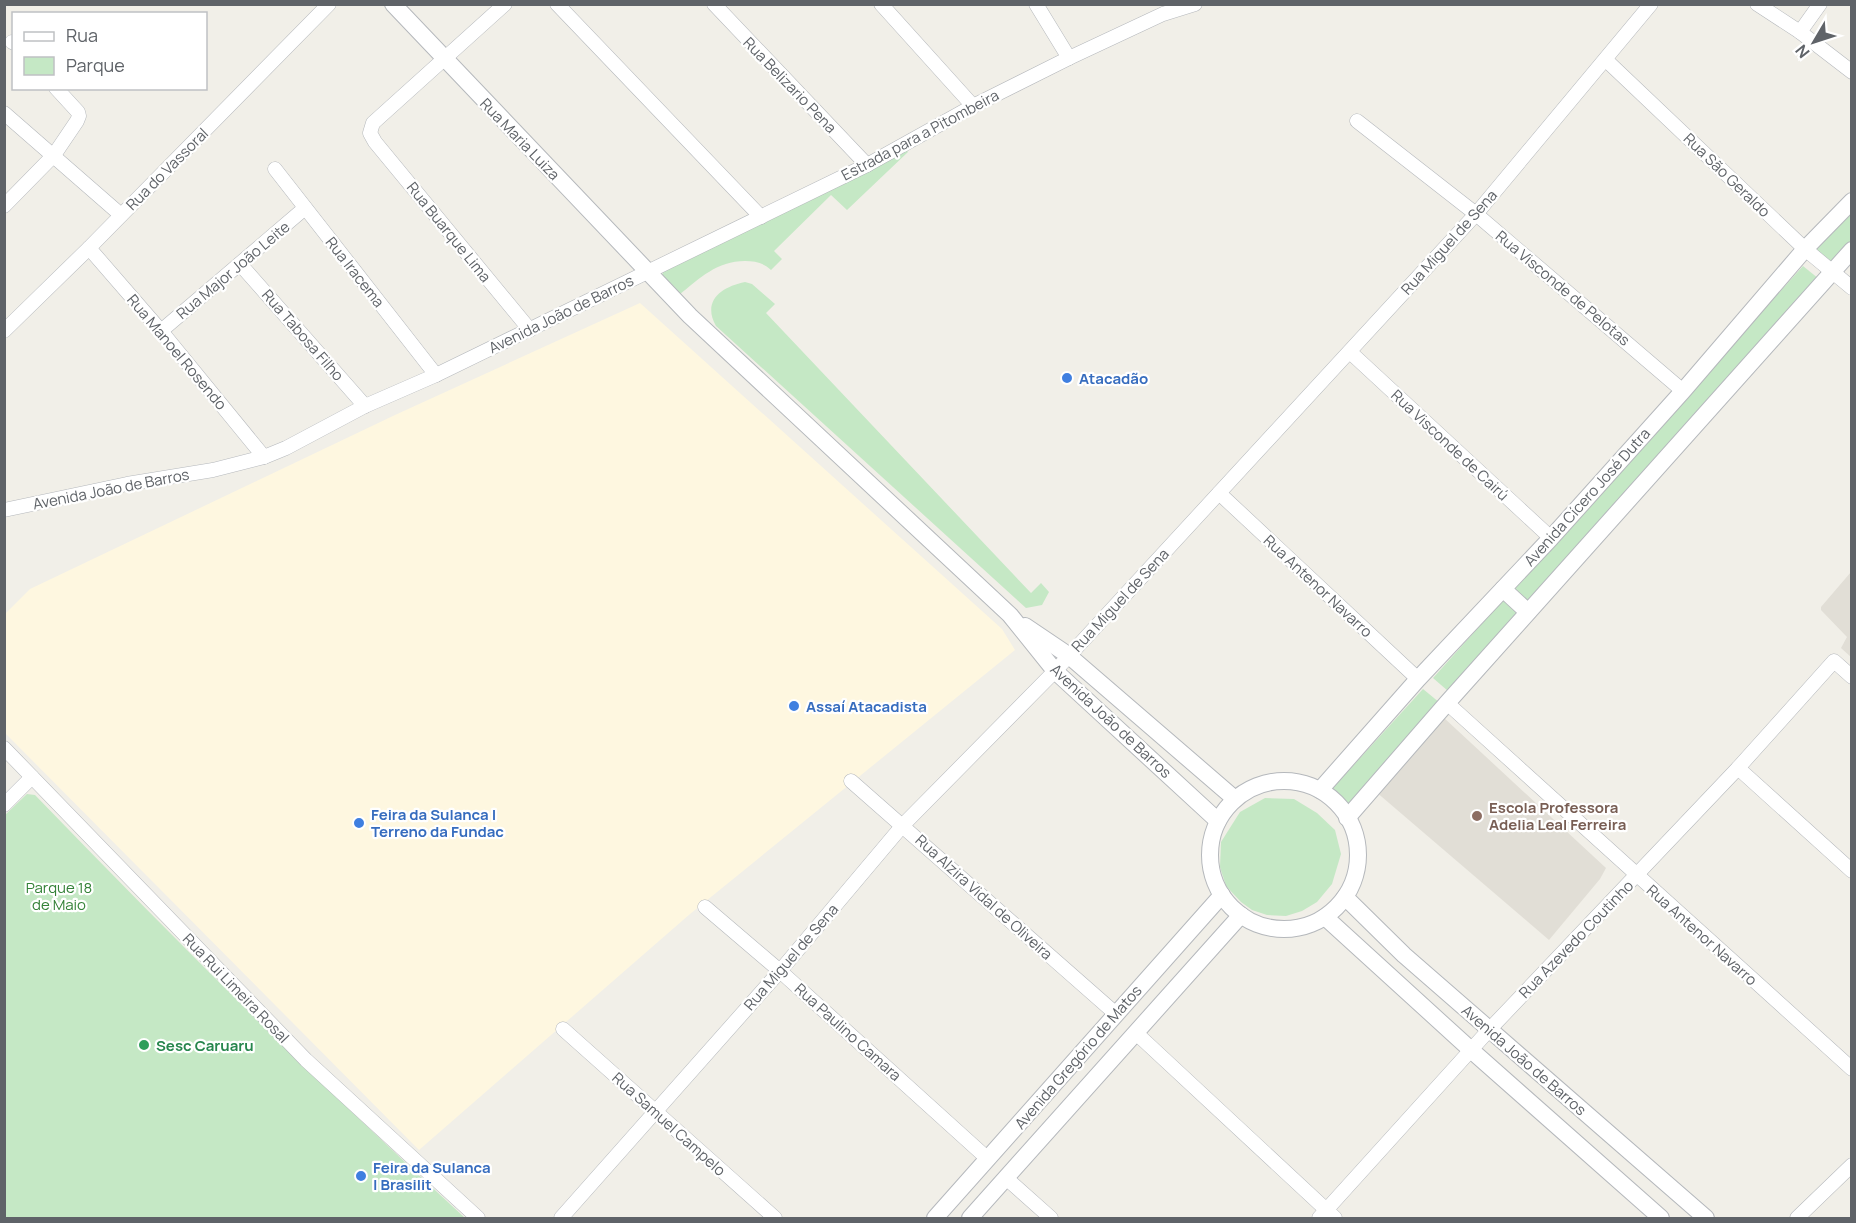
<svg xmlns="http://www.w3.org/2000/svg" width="1856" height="1223" font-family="Manrope,sans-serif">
<rect width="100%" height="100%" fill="#f1efe8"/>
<polygon fill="#fef7e0" points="640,303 1002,629 1015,650 690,914 419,1150 5,733 5,614 30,589 395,415"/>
<g fill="#e1ded6">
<polygon points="1851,572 1851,657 1841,648 1847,637 1821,610 1821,607"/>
<polygon points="1443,717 1606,868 1600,879 1549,940 1375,791"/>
</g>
<g fill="#c5e8c5">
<path d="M905,147l3,5 -61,58 -16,-15 -57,56 8,8 -11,11c-7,-7 -16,-9 -26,-9 -28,0 -45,17 -66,34l-17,-17 1,-7z"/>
<polygon points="1851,207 1851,244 1832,272 1805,249"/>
<polygon points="1803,266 1819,279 1448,691 1433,678"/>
<path d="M745,282l7,2 23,20 -9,9 265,280 10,-10 8,9 -7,13 -16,3 -310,-282c-14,-25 5,-39 29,-44z"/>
<polygon points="1423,689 1440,703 1347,806 1330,791"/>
<path d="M27,794l8,1c140,145 282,287 430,423h-460v-403z"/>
<polygon points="1265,798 1294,799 1317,813 1335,830 1341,854 1332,884 1317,902 1302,911 1286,916 1267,915 1252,910 1241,902 1226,886 1220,867 1221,842 1240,812"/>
</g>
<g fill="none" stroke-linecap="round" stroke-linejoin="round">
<defs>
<g id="minor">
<polyline points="505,4 373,123 370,133 375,142 530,330"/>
<polyline points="557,4 761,217"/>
<polyline points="714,4 867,165"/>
<polyline points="881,4 973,106"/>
<polyline points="1036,4 1069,58"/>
<polyline points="1757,4 1800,32 1852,72"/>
<polyline points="1800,32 1820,4"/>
<polyline points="12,42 14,43"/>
<polyline points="1606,60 1805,249 1852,288"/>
<polyline points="4,113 121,215"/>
<polyline points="1357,121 1476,214 1683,391"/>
<polyline points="275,169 436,375"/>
<polyline points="4,206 54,155 77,121 79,116 78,112 56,88"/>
<polyline points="89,248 161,331 264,457"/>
<polyline points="240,264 365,406"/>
<polyline points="4,331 89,248 329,4"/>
<polyline points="161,331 305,208"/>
<polyline points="1350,352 1551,538"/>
<polyline points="1219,493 1418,679"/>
<polyline points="4,510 127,484 213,470 264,457 286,448 365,406 436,375 867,165 973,106 1069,58 1163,14 1195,4"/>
<polyline points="1447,703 1852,1069"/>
<polyline points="4,748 306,1060 478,1218"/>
<polyline points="1738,768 1852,871"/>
<polyline points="851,781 1116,1014"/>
<polyline points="4,805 32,777"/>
<polyline points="705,907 780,971 988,1159"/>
<polyline points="563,1029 775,1218"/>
<polyline points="1136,1033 1335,1218"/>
<polyline points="1006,1178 1051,1218"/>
<polyline points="561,1218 780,971 903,825 1055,671 1476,214 1651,4"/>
<polyline points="1319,1218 1489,1030 1738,768 1834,661 1852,677"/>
<polyline points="1797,1218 1852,1165"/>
</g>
<g id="tertiary">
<polyline points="393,4 690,316 1010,615 1055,671 1218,821"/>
<polyline points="1503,589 1528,612"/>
<polyline points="1025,626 1068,655 1235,799"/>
<circle cx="1284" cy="855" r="74"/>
<polyline points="1320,790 1418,679 1551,538 1683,391 1805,249 1852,201"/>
<polyline points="1347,818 1447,703 1852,250"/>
<polyline points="1345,897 1404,955 1706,1218"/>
<polyline points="1325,917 1471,1050 1661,1218"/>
<polyline points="935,1218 1222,895"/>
<polyline points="970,1218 1241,915"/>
</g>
</defs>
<use href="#minor" stroke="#b5b8bc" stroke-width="15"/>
<use href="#tertiary" stroke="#b5b8bc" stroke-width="18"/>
<use href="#minor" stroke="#fff" stroke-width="14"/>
<use href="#tertiary" stroke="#fff" stroke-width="16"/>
</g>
<g fill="#3f7fe0" stroke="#fff" stroke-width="2">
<circle cx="1067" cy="378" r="6"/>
<circle cx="794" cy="706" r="6"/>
<circle cx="359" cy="823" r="6"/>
<circle cx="361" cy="1176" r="6"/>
</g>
<circle fill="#8d6e63" stroke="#fff" stroke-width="2" cx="1477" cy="816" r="6"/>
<circle fill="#2e9e5b" stroke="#fff" stroke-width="2" cx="144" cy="1045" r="6"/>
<g text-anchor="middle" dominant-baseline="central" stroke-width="4.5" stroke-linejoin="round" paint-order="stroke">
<g font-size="15" fill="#5f6368" stroke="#fff">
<text transform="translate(790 85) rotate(46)">Rua Belizario Pena</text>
<text transform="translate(920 135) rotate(-28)">Estrada para a Pitombeira</text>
<text transform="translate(520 139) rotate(46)">Rua Maria Luiza</text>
<text transform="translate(167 169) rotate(-45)">Rua do Vassoral</text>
<text transform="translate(1727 175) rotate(44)">Rua São Geraldo</text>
<text transform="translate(449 232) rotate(51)">Rua Buarque Lima</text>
<text transform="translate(1449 242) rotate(-48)">Rua Miguel de Sena</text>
<text transform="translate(233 270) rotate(-40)">Rua Major João Leite</text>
<text transform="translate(355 272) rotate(52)">Rua Iracema</text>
<text transform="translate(1563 288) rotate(40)">Rua Visconde de Pelotas</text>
<text transform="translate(561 314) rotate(-26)">Avenida João de Barros</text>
<text transform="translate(303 335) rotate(49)">Rua Tabosa Filho</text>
<text transform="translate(177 352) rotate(50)">Rua Manoel Rosendo</text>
<text transform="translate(1450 445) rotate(43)">Rua Visconde de Cairú</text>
<text transform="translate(111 489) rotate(-11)">Avenida João de Barros</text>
<text transform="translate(1587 497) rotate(-48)">Avenida Cícero José Dutra</text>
<text transform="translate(1318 586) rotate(43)">Rua Antenor Navarro</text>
<text transform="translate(1120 600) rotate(-47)">Rua Miguel de Sena</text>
<text transform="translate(1111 721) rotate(43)">Avenida João de Barros</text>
<text transform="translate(984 897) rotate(42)">Rua Alzira Vidal de Oliveira</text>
<text transform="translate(1702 935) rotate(42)">Rua Antenor Navarro</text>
<text transform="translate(1576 939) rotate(-46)">Rua Azevedo Coutinho</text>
<text transform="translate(791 957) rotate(-49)">Rua Miguel de Sena</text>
<text transform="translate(236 988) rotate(46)">Rua Rui Limeira Rosal</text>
<text transform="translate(848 1032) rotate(42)">Rua Paulino Camara</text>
<text transform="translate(1078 1057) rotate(-49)">Avenida Gregório de Matos</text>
<text transform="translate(1524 1060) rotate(41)">Avenida João de Barros</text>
<text transform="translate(669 1124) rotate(42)">Rua Samuel Campelo</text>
</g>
<g font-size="15" font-weight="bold" fill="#366cbe" stroke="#fff" text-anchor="start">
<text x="1079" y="378">Atacadão</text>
<text x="806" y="706">Assaí Atacadista</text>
<text x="371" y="814">Feira da Sulanca |<tspan x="371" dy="17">Terreno da Fundac</tspan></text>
<text x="373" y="1167">Feira da Sulanca<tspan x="373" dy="17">| Brasilit</tspan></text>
</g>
<g font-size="15" font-weight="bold" fill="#785e54" stroke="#fff" text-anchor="start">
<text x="1489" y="807">Escola Professora<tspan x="1489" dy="17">Adelia Leal Ferreira</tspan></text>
</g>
<g font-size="15" fill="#348238" stroke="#fff">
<text x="59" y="887">Parque 18<tspan x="59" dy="17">de Maio</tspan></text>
</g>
<g font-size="15" font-weight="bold" fill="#27864d" stroke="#fff" text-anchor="start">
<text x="156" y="1045">Sesc Caruaru</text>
</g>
</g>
<rect width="1856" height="1223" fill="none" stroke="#5f6368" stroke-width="12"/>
<rect x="12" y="12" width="195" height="78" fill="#ffffff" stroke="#bfc1c3" stroke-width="1.5"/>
<rect x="24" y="32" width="30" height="9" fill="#ffffff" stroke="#bfc1c3" stroke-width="1.5"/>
<text x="66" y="42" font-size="18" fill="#5f6368">Rua</text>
<rect x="24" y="57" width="30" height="18" fill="#c5e8c5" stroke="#bfc1c3" stroke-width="1.5"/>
<text x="66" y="72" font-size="18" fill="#5f6368">Parque</text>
<g transform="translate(1814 42) rotate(231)" stroke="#ffffff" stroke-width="4.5" paint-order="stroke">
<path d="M0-4.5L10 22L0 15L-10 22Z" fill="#5f6368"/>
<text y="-9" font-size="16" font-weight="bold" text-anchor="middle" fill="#5f6368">N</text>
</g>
</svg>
